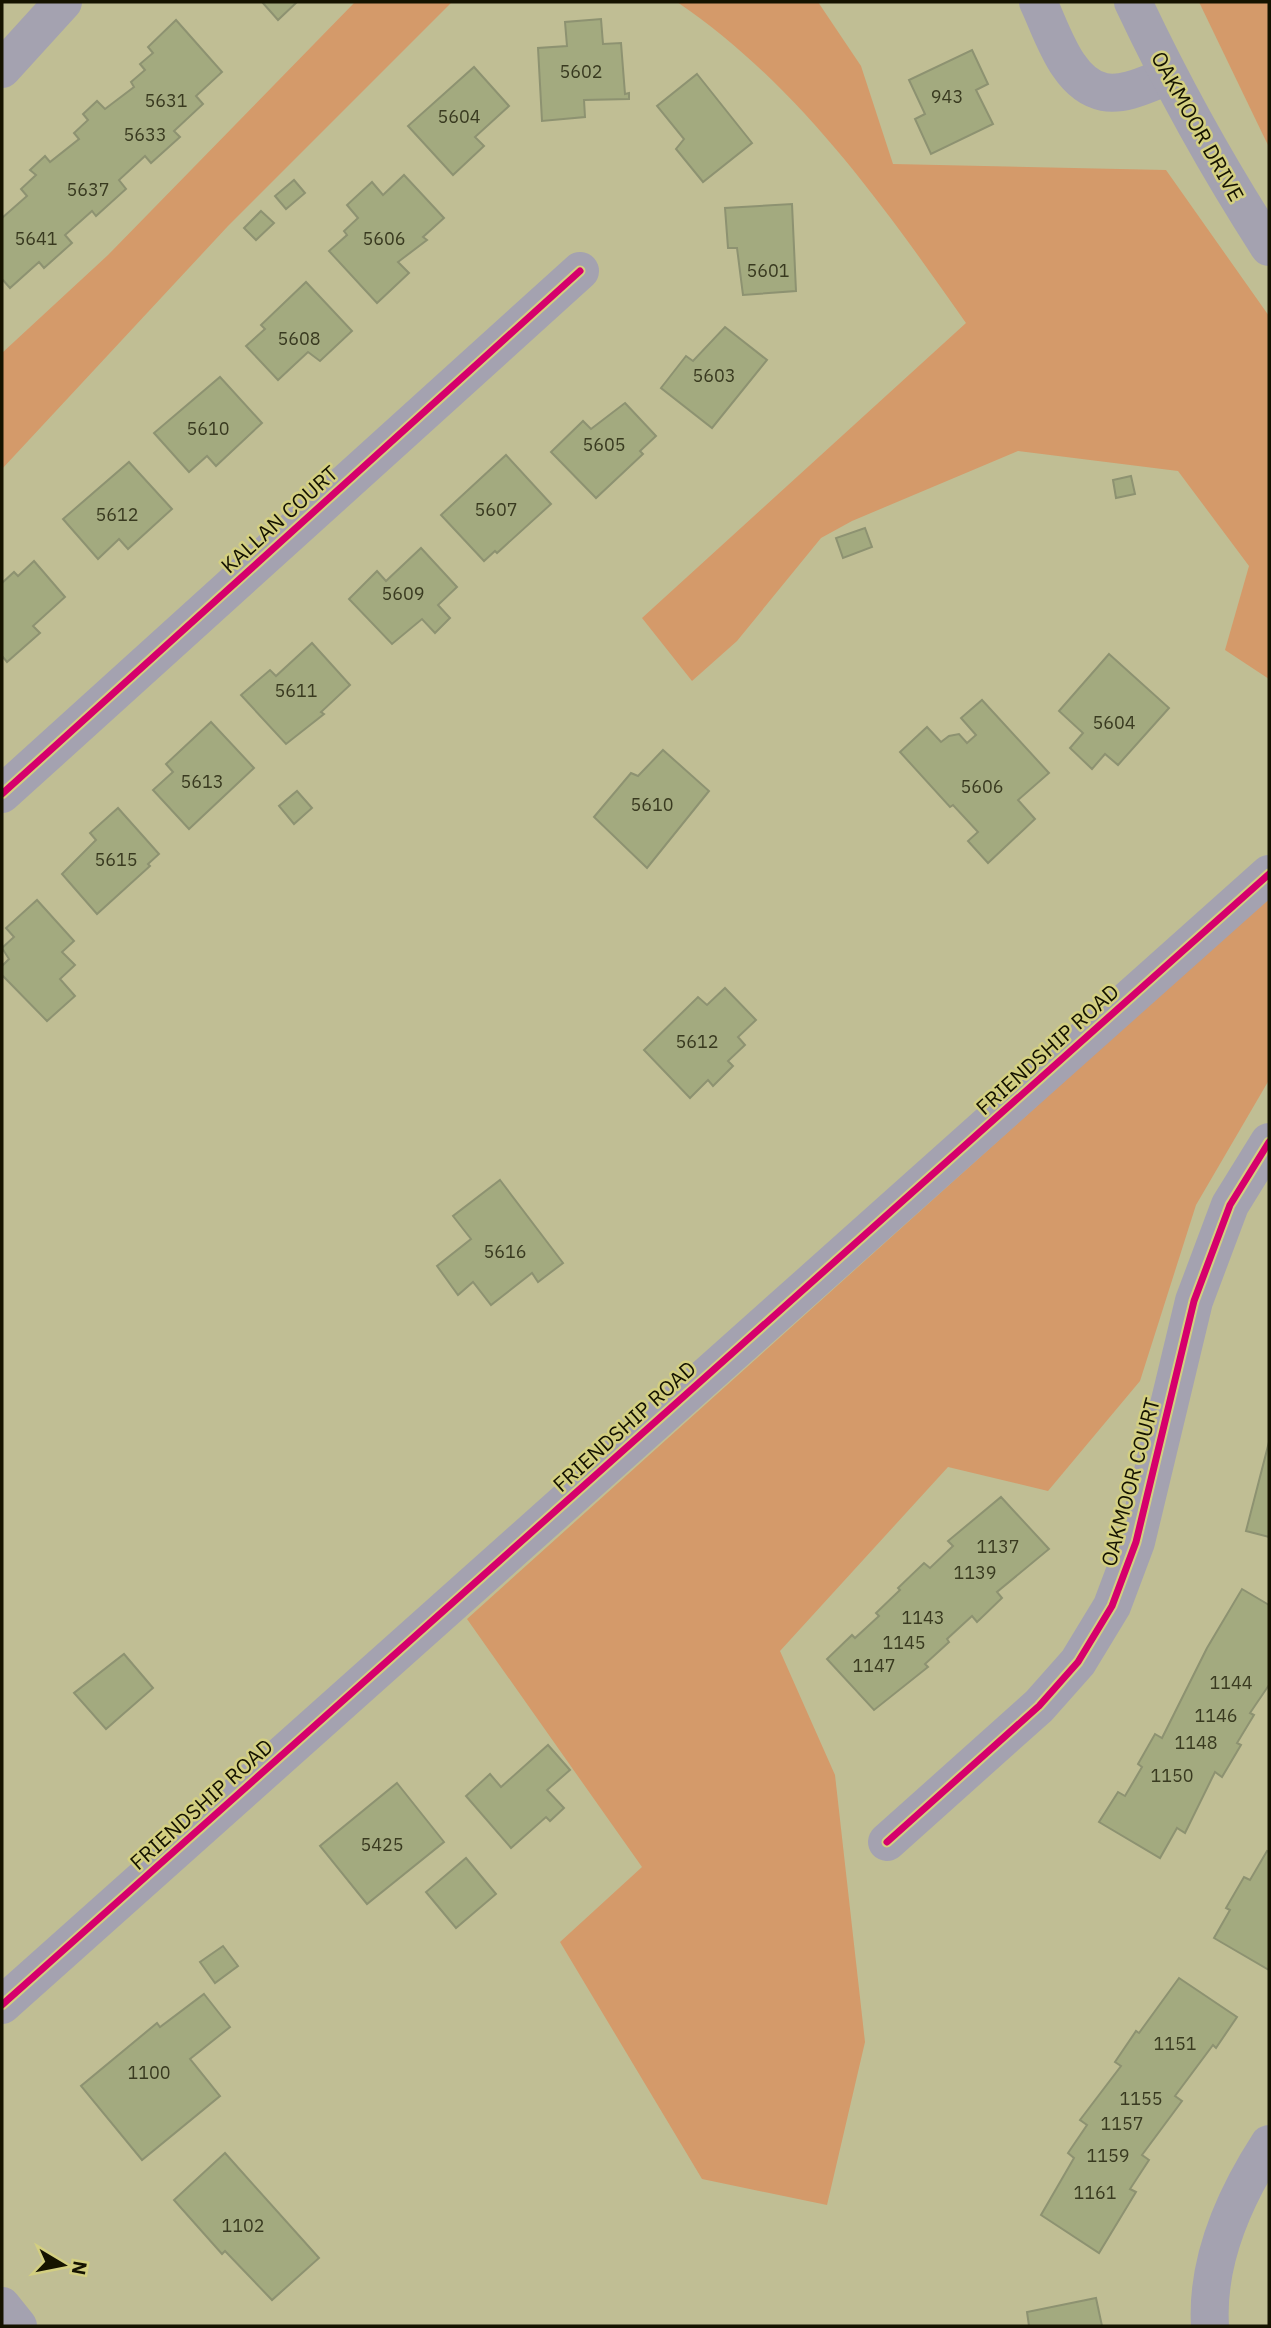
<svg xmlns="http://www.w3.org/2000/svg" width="1271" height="2328" font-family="'IBM Plex Sans',sans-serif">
<rect width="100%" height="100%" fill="#c0be94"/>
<g fill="#d49a6a">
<polygon points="355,2 452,2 228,226 2,469 2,353 108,255"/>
<path d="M677,2h141l43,64 32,98 273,6 103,146v363l-44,-29 24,-84 -71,-95 -160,-20 -166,70 -31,17 -84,103 -45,40 -50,-63 324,-295c-83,-118 -168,-239 -289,-321z"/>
<polygon points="1199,2 1269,2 1269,147 1265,139"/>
<polygon points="1269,897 1269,1080 1196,1205 1140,1381 1048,1491 948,1467 780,1651 835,1775 865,2042 827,2205 702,2179 560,1942 642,1867 467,1619"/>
</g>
<g fill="#a3aa7f" stroke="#8d9271" stroke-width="2">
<polygon points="262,2 297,2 278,20"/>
<polygon points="601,19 603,44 621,43 625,94 629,93 629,99 584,100 585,117 542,121 538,48 567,46 565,22"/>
<polygon points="176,20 222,72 196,96 203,104 174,131 180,137 151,163 145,156 119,180 126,189 96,216 92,211 65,235 72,243 44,268 39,262 10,288 2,279 2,218 27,196 21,189 36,175 30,170 45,156 50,162 79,139 74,133 88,120 83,114 97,101 105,109 134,87 131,82 145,70 140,64 153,53 148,47"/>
<polygon points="972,50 988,84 976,90 993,124 931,154 915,119 925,114 909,80"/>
<polygon points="474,67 509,106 475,137 484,146 453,175 408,126"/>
<polygon points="697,74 752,143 703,182 676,149 684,139 657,106"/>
<polygon points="404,175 444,218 423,237 427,240 398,262 409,273 377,303 329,251 347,235 344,231 358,218 347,205 372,182 383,195"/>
<polygon points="294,180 305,193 286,209 275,196"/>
<polygon points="792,204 796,291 743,295 737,248 728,248 725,208"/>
<polygon points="261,211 274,223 256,240 244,228"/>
<polygon points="306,282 352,331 320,361 308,352 278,380 246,346 265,329 261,325"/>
<polygon points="725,327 767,360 712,428 661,388 686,356 693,361"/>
<polygon points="220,377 262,423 216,466 207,456 189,472 154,433"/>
<polygon points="625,403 656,436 640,451 643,454 596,498 551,452 583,421 591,429"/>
<polygon points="506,455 551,504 497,553 495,551 484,561 441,515"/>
<polygon points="129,462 172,509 128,549 119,539 98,559 63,519"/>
<polygon points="1131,476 1135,494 1116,498 1113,480"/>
<polygon points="865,528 872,547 843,558 836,538"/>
<polygon points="421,548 457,587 438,605 450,618 435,633 422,619 392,644 349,599 377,571 386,581"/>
<polygon points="34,561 65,597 33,626 40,633 7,662 2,656 2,583 14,572 18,576"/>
<polygon points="312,643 350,685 321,712 324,714 286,744 241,695 270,670 276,676"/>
<polygon points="1109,654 1169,708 1118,765 1105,754 1092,769 1070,748 1083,733 1059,711"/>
<polygon points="982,700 1049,773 1018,800 1035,819 988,863 968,841 978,832 953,805 950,807 900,752 927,727 941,742 949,736 959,734 967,743 976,735 961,718"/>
<polygon points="211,722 254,768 189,829 153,790 173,772 166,764"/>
<polygon points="663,750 709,791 647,868 594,817 631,773 638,776"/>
<polygon points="297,791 312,808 294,824 279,806"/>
<polygon points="118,808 159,854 148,864 150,866 97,914 62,874 96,840 90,833"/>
<polygon points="37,900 74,941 62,952 75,965 60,979 75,996 47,1021 2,975 2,966 9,959 2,948 14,937 6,928"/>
<polygon points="725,988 756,1020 738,1037 745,1045 728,1061 733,1066 713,1086 708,1080 690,1098 644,1050 698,997 707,1005"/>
<polygon points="500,1180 563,1263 538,1282 532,1273 491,1305 473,1282 458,1295 437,1266 471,1239 453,1216"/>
<polygon points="1269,1442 1269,1537 1246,1531"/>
<polygon points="1001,1497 1049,1549 997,1592 1002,1598 977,1622 972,1616 947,1639 949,1642 925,1664 928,1667 874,1710 827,1659 852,1635 855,1638 879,1616 876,1613 900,1590 898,1588 924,1563 930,1568 953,1546 948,1541"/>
<polygon points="1242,1589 1269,1605 1269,1685 1250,1713 1254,1715 1237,1743 1241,1745 1222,1777 1215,1772 1185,1833 1177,1828 1160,1858 1099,1822 1118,1792 1125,1796 1142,1767 1138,1764 1155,1734 1162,1738 1207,1648"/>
<polygon points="124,1654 153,1688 106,1729 74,1693"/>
<polygon points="548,1745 570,1770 547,1790 564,1808 550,1821 546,1817 511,1848 466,1796 490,1774 501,1787"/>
<polygon points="397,1783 444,1842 367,1904 320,1846"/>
<polygon points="1267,1851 1269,1852 1269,1970 1214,1938 1230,1910 1226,1908 1244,1877 1250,1880"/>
<polygon points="466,1858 496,1894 456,1928 426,1892"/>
<polygon points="223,1946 238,1966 215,1983 200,1962"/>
<polygon points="1179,1978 1237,2017 1216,2048 1213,2045 1175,2096 1182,2101 1142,2155 1149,2160 1130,2189 1136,2192 1099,2253 1041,2215 1074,2158 1068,2153 1087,2125 1080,2120 1121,2066 1115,2062 1136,2031 1139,2033"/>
<polygon points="204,1994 230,2027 190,2059 220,2096 142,2160 81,2086 157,2023 160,2027"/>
<polygon points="225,2153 319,2258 272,2300 225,2251 222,2254 174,2200"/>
<polygon points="1096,2298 1102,2326 1029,2326 1027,2312"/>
</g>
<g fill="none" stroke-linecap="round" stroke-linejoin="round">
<g stroke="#a4a2b0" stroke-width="38">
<path d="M1038,2c14,29 29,83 66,90 21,4 45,-9 64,-16"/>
<path d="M1133,2c40,85 85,166 136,245"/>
<polyline points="2,69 63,2"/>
<polyline points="2,794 580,271"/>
<polyline points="887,1842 1039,1706 1078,1662 1112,1606 1136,1542 1194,1301 1230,1205 1269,1142"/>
<polyline points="2,2005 1269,874"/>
<path d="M1210,2326c-4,-66 24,-128 59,-182"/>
</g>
<polyline stroke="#a4a2b0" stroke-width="38" points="2,2306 18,2326"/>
<defs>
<g id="cycleway">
<polyline points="2,794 580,271"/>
<polyline points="887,1842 1039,1706 1078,1662 1112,1606 1136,1542 1194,1301 1230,1205 1269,1142"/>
<polyline points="2,2005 1269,874"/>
</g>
</defs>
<use href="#cycleway" stroke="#d3cf81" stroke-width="11"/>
<use href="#cycleway" stroke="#d6006c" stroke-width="7"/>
</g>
<g text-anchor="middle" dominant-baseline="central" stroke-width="5" stroke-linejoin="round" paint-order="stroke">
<g font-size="18" fill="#393a20">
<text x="581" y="71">5602</text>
<text x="947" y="96">943</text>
<text x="166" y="100">5631</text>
<text x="459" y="116">5604</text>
<text x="145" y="134">5633</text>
<text x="88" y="189">5637</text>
<text x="36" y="238">5641</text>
<text x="384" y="238">5606</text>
<text x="768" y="270">5601</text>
<text x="299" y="338">5608</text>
<text x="714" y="375">5603</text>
<text x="208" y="428">5610</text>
<text x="604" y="444">5605</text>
<text x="496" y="509">5607</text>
<text x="117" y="514">5612</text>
<text x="403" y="593">5609</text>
<text x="296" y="690">5611</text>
<text x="1114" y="722">5604</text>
<text x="202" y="781">5613</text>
<text x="982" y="786">5606</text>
<text x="652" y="804">5610</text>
<text x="116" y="859">5615</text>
<text x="697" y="1041">5612</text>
<text x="505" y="1251">5616</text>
<text x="998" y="1546">1137</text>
<text x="975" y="1572">1139</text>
<text x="923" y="1617">1143</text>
<text x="904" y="1642">1145</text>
<text x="874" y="1665">1147</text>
<text x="1231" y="1682">1144</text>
<text x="1216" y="1715">1146</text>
<text x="1196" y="1742">1148</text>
<text x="1172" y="1775">1150</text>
<text x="382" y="1844">5425</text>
<text x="1175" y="2043">1151</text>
<text x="149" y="2072">1100</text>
<text x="1141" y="2098">1155</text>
<text x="1122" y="2123">1157</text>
<text x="1108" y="2155">1159</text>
<text x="1095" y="2192">1161</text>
<text x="243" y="2225">1102</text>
</g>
<g font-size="21" fill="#151300" stroke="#d3cf81">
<text transform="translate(1198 126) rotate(61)">OAKMOOR DRIVE</text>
<text transform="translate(279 519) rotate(-42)">KALLAN COURT</text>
<text transform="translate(1047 1049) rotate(-42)">FRIENDSHIP ROAD</text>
<text transform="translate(624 1426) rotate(-42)">FRIENDSHIP ROAD</text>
<text transform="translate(1130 1482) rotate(-75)">OAKMOOR COURT</text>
<text transform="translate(201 1804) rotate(-42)">FRIENDSHIP ROAD</text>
</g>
</g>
<rect width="1271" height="2328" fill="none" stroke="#151300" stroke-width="7"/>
<g transform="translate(63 2265) rotate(100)" stroke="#d3cf81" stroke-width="5" paint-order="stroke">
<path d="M0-5L12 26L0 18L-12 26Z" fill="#151300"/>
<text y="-10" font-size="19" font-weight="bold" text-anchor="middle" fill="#151300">N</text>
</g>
</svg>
